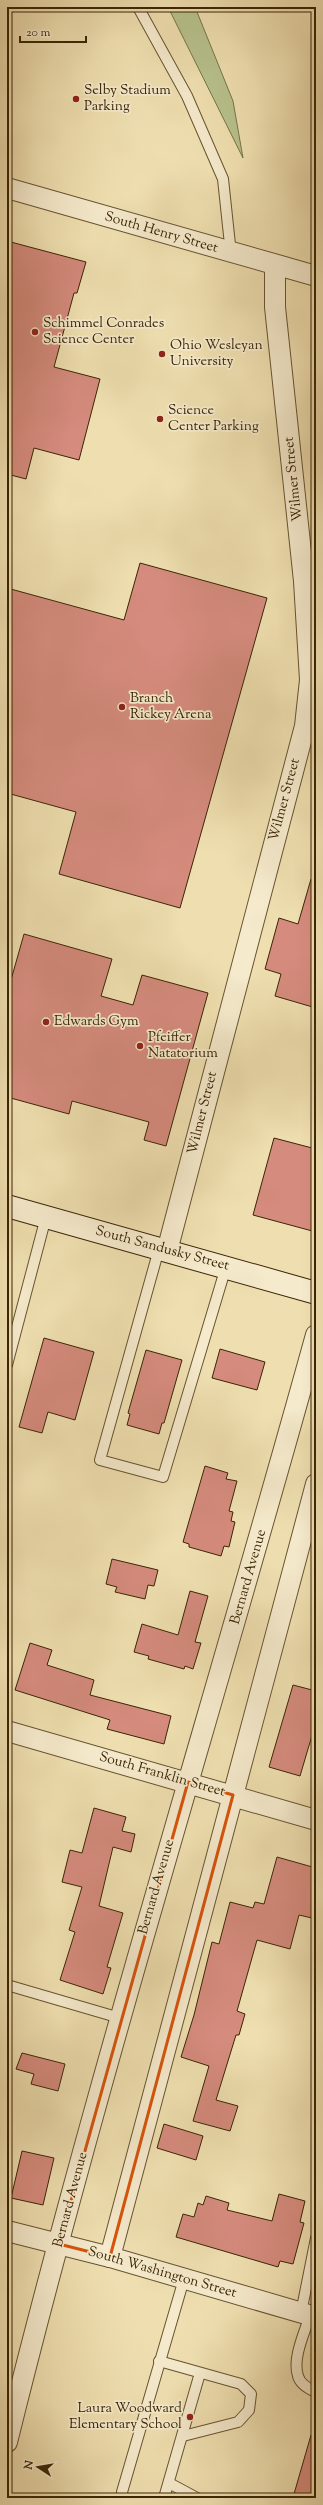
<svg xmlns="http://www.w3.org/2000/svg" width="323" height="2505" font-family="'Sorts Mill Goudy',serif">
<rect width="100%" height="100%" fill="#efdfb0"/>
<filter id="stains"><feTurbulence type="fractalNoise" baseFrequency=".005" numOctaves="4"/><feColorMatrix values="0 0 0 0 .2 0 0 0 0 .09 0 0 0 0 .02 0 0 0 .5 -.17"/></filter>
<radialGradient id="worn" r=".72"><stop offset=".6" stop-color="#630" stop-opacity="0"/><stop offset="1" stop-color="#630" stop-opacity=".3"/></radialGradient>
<polygon fill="#b8c28c" stroke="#797448" points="168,7 195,7 233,101 243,158"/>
<g fill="#d58b7d" stroke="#3a2505">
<polygon points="7,241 86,262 77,293 74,293 54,367 100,379 79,460 34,448 26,479 7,474"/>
<polygon points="140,563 267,598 180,908 59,874 76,812 7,793 7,588 124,620"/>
<polygon points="311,879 316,879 316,1008 275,996 281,974 265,969 279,918 298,924"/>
<polygon points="24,934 112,959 101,996 133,1005 142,975 208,993 166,1146 144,1140 149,1122 72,1101 69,1114 7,1097 7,994"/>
<polygon points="274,1138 316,1149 316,1232 253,1215"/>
<polygon points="44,1338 94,1352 75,1420 48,1412 42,1433 19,1427"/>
<polygon points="220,1349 265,1362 257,1390 212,1378"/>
<polygon points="146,1350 182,1360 164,1423 162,1423 159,1434 127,1425 130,1414 128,1413"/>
<polygon points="205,1466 228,1473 226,1479 237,1481 229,1511 233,1512 231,1521 235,1522 229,1547 224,1546 221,1556 189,1547 189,1544 183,1542"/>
<polygon points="112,1559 158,1570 154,1586 148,1585 145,1599 115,1592 117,1587 106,1584"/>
<polygon points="190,1591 208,1596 195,1642 201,1643 193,1669 185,1666 184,1669 148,1659 149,1656 134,1652 142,1624 178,1635"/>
<polygon points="30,1643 52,1650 47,1665 94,1680 90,1695 171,1716 164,1744 107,1729 110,1720 15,1690"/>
<polygon points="293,1685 316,1691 316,1722 300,1776 269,1767"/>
<polygon points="94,1808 126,1817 122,1831 135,1834 131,1852 113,1847 99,1906 123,1913 107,1967 111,1968 103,1994 60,1980 75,1932 69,1930 82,1887 62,1882 70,1850 82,1853"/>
<polygon points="277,1857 316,1868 316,1919 299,1915 290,1949 257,1940 237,2011 245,2014 239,2035 236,2035 216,2100 238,2106 230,2131 193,2121 209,2066 181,2057 194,2015 212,1942 219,1944 230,1902 253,1908 255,1902 264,1904"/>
<polygon points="22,2053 65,2064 58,2091 31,2084 34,2074 16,2069"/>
<polygon points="164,2124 203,2136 196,2160 157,2148"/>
<polygon points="22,2151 54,2158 43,2205 11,2198"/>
<polygon points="279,2194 305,2201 300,2222 304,2223 293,2264 280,2261 278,2267 176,2237 183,2214 194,2217 198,2203 203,2205 206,2196 229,2203 227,2210 272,2221"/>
<polygon points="311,2435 316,2435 316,2498 294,2494"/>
</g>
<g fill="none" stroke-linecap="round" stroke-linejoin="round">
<defs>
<g id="lane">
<polyline points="138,7 187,96 223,179 231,254"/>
<polyline points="159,1249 100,1460 163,1477 226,1267"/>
<polyline points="7,1365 46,1217"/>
<polyline points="7,1985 120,2018"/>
<polyline points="301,2313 316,2238"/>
<path d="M310,2315c-5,17 -18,43 -12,61 2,8 11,13 18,16"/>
<polyline points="159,2361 241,2384 251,2394 249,2410 238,2422 183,2436"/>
<polyline points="169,2483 197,2498"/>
<polyline points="123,2498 122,2492 184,2279"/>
<polyline points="164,2498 200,2373"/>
</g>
<g id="street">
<polyline points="7,188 316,276"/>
<polyline points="167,1251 305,726 310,680 304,581 275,307 275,266"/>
<polyline points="7,1731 316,1820"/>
<polyline points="7,2231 110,2257 316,2317"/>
<polyline points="110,2257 316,1484"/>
<path d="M7,2442c92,-372 207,-738 309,-1107"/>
</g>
<polyline id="secondary" points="7,1206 316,1293"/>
</defs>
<use href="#lane" stroke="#675430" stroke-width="12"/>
<use href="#street" stroke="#675430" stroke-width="22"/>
<use href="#secondary" stroke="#3a2505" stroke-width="24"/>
<use href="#lane" stroke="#f5eacc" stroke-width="10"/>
<use href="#street" stroke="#f5eacc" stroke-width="20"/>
<use href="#secondary" stroke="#f5eacc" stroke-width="22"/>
</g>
<path fill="none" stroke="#d7540b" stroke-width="3" stroke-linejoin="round" d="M188,1782l45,13 -123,462 -51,-13z"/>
<g fill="#8f2418" stroke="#f5eacc" stroke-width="1.5">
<circle cx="76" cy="99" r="4"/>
<circle cx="35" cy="332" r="4"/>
<circle cx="162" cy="354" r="4"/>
<circle cx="160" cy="419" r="4"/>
<circle cx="122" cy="707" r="4"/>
<circle cx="46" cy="1022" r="4"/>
<circle cx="140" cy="1046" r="4"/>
<circle cx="190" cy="2417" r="4"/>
</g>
<g text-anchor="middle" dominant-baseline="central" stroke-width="3.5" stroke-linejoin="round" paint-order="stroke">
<g font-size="14" fill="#3a2505" stroke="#f5eacc" text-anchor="start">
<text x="84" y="91">Selby Stadium<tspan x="84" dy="16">Parking</tspan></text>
<text x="43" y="324">Schimmel Conrades<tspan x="43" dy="16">Science Center</tspan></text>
<text x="170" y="346">Ohio Wesleyan<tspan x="170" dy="16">University</tspan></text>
<text x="168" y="411">Science<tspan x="168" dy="16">Center Parking</tspan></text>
<text x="130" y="699">Branch<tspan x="130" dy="16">Rickey Arena</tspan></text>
<text x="54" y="1022">Edwards Gym</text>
<text x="148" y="1038">Pfeiffer<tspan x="148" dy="16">Natatorium</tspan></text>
<text x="182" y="2409" text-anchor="end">Laura Woodward<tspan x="182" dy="16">Elementary School</tspan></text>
</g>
<g font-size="14" fill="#3a2505" stroke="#f5eacc">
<text transform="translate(161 233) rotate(16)">South Henry Street</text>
<text transform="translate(294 479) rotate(-96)">Wilmer Street</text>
<text transform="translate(285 800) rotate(-75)">Wilmer Street</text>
<text transform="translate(203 1113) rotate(-76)">Wilmer Street</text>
<text transform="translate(162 1249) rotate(15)">South Sandusky Street</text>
<text transform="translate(249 1577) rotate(-74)">Bernard Avenue</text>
<text transform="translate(162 1775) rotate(16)">South Franklin Street</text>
<text transform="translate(157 1887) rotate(-74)">Bernard Avenue</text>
<text transform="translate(71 2200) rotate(-75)">Bernard Avenue</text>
<text transform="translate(162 2273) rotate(16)">South Washington Street</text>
</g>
</g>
<rect width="323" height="2505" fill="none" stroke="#efdfb0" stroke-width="24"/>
<rect x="8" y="8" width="307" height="2489" fill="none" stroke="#3a2505" stroke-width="2"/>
<rect x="12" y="12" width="299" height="2481" fill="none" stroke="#3a2505"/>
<g transform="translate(38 2467) rotate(282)" stroke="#f5eacc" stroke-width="3" paint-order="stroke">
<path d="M0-3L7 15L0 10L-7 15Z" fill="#3a2505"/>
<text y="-6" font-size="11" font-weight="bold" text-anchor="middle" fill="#3a2505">N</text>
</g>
<path d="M20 36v6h66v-6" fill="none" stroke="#3a2505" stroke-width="2"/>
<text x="26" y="36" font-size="12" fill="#3a2505" stroke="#f5eacc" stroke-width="3" paint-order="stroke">20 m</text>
<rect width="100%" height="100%" filter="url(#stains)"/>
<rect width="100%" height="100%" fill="url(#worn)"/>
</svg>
